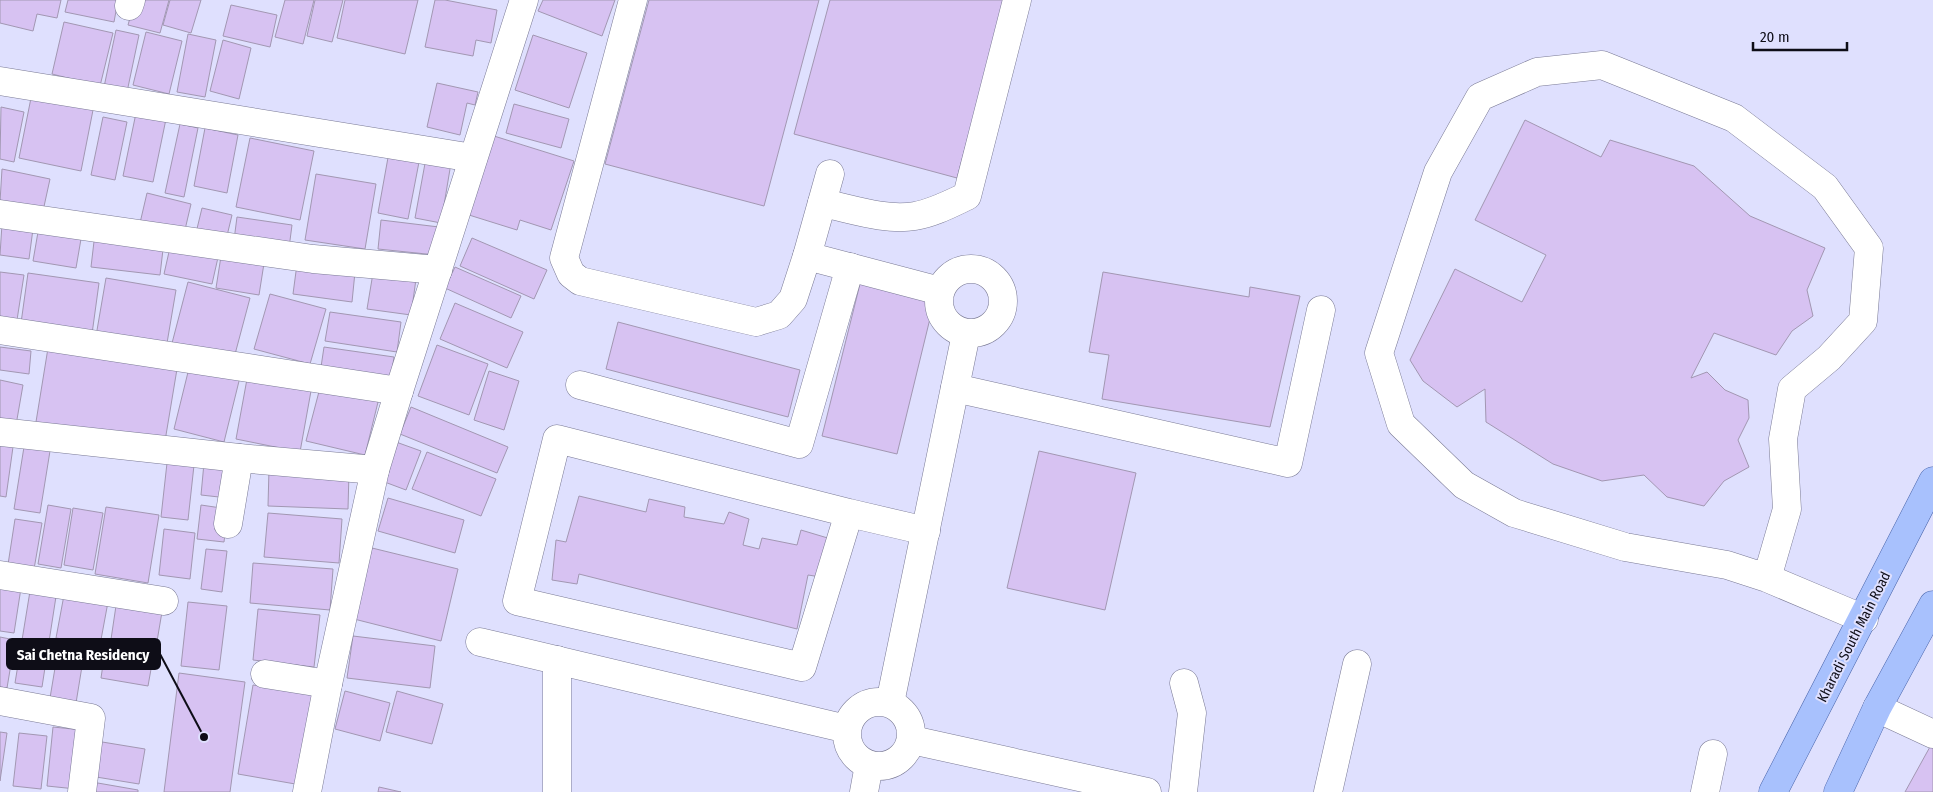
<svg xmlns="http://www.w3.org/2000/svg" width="1933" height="792" font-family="'Fira Sans Condensed',sans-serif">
<rect width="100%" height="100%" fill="#dfe0fe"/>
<g fill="#d7c2f2" stroke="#a297b2">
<polygon points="0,0 61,0 57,18 37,14 33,31 0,23"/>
<polygon points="68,0 118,0 114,22 65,12"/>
<polygon points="135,0 169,0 160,33 128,25"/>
<polygon points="170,0 201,0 191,33 163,25"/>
<polygon points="285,0 314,0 303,44 275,37"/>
<polygon points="315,0 343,0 332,42 307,36"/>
<polygon points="345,0 418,0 405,54 337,38"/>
<polygon points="435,0 445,0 497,10 491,43 476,40 473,56 425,47"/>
<polygon points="543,0 615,0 602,36 538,11"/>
<polygon points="649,0 819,0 764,206 605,164"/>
<polygon points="830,0 1005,0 957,178 794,134"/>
<polygon points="231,5 277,15 270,47 223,36"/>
<polygon points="64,22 113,33 100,86 52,74"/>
<polygon points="116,30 139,35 127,92 104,87"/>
<polygon points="146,32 182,41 169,94 133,85"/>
<polygon points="188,34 216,40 205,97 177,92"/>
<polygon points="533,35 587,53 569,108 515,90"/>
<polygon points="223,40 251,48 239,99 210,91"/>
<polygon points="437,83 478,92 475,105 467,103 460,135 427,127"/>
<polygon points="32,93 94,105 81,171 19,158"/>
<polygon points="514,104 569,119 561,148 506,133"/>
<polygon points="1,107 24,112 14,162 0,159"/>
<polygon points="136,113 166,119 153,182 123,176"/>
<polygon points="103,117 127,122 115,180 91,175"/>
<polygon points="1525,120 1601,157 1610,140 1694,166 1750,216 1825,248 1807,290 1813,316 1792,331 1776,355 1714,333 1691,378 1707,372 1725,390 1748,400 1749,418 1738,440 1749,467 1724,481 1704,506 1667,497 1644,475 1602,481 1553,464 1486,422 1485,389 1457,407 1423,381 1410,360 1455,269 1522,302 1546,255 1475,220"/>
<polygon points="180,124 198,128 184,197 165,193"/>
<polygon points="205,128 238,135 227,193 194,186"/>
<polygon points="494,136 574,161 551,230 520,220 517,230 469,215"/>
<polygon points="250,138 314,151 300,220 236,207"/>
<polygon points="389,152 420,157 408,219 378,213"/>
<polygon points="426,158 451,163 441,223 415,218"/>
<polygon points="2,169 50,179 43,211 0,202"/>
<polygon points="316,174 376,184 365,249 305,240"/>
<polygon points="147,193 191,204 184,234 140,223"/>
<polygon points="202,208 232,215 225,244 195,237"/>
<polygon points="237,217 292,225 289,248 234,240"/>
<polygon points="381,220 439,227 436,255 378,249"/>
<polygon points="2,224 33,229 29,259 0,255"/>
<polygon points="38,232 81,239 76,268 33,261"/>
<polygon points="95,233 164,241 160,275 91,267"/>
<polygon points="472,238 547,270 534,299 460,266"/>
<polygon points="171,243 219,253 212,284 164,274"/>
<polygon points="222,250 265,257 259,295 216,288"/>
<polygon points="297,264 355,272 352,302 293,294"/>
<polygon points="455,267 521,296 511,318 445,288"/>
<polygon points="0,272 24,275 17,320 0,317"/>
<polygon points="1103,272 1249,297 1250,287 1300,296 1270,427 1102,399 1109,355 1089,352"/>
<polygon points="28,273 99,283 92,334 21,323"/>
<polygon points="373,273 416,279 411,315 367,309"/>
<polygon points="106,278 176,290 166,349 96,336"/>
<polygon points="861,280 935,298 897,454 822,436"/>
<polygon points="188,282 250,298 234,358 171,347"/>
<polygon points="270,294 326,309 310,364 254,349"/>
<polygon points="455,303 523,332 507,368 440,339"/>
<polygon points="330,312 401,322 397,352 325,341"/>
<polygon points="618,322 800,370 788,417 606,369"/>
<polygon points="437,345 488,364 469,415 418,396"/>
<polygon points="0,347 31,351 29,374 0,370"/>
<polygon points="324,347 394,357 391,377 321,367"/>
<polygon points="48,348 177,369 165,441 35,428"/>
<polygon points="190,364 240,377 224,442 174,429"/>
<polygon points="489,371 519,381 504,430 474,420"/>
<polygon points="247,379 311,391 300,452 236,439"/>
<polygon points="0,380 23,385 16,425 0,422"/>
<polygon points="321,384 379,398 365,455 306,441"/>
<polygon points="411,407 508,447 497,473 400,434"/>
<polygon points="396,442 421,451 406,490 382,481"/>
<polygon points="0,445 13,447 6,497 0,496"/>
<polygon points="24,447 50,451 40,513 14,509"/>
<polygon points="1039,451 1136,473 1105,610 1007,588"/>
<polygon points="427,452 496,479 481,516 412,489"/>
<polygon points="168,454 195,456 188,520 161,517"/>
<polygon points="204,463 231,466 228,498 201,495"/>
<polygon points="269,469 349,472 348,509 268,506"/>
<polygon points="579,496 646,512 649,499 685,507 684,517 724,524 729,512 749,519 743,545 759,549 762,538 797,545 801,530 831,539 821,577 808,575 797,629 579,574 577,584 552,580 556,540 566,542"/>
<polygon points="388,498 464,520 455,553 378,531"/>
<polygon points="48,505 71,509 61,568 38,564"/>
<polygon points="201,505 228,509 224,542 197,539"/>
<polygon points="106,507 159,515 148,583 95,574"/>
<polygon points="73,508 103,513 93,570 64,565"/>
<polygon points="268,513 342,519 339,563 264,557"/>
<polygon points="15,519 42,523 33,575 7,571"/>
<polygon points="164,529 195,533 190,579 159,575"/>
<polygon points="372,548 458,569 441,641 354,619"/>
<polygon points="206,549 227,551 222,592 201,589"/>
<polygon points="253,563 333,569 330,610 250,603"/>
<polygon points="0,585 21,588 14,633 0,631"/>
<polygon points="31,585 57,590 42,687 15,683"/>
<polygon points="64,595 108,602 100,645 56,638"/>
<polygon points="117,599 163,606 155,653 110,646"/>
<polygon points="188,602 227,606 219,670 181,666"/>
<polygon points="258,609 320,615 314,667 253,660"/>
<polygon points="353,636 435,646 430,688 347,678"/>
<polygon points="0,637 15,640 7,688 0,687"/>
<polygon points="58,650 84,654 76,703 50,698"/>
<polygon points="105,651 153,658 148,686 101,678"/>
<polygon points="179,673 245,682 230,792 164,792"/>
<polygon points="253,685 317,695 301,785 238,774"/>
<polygon points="345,691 390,703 380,741 335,729"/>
<polygon points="397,691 443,704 432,744 386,732"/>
<polygon points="53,727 82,730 76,789 47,786"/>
<polygon points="0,732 7,733 0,781"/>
<polygon points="19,733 47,736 41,789 13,786"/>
<polygon points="90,740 145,749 139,784 84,775"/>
<polygon points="1931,745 1933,746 1933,792 1905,792"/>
<polygon points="92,782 138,790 138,792 90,792"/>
<polygon points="379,787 401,792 378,792"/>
</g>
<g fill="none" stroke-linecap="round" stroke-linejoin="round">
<defs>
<g id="minor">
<polyline points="633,0 564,258 571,274 580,281 756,322 779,315 793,299 807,256 830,174"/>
<polyline points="129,6 131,0"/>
<polyline points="0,81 473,158"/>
<path d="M822,203c30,6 63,18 93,13 18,-3 35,-12 52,-20l50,-196"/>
<polyline points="0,214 313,259 438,270"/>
<polyline points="807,256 940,291"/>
<circle cx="971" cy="301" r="32"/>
<polyline points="0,330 399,391"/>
<polyline points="580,385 799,444 850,267"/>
<polyline points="955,388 1288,463 1321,310"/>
<polyline points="0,432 239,458 375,470"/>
<polyline points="849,513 557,439 517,601 802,667 849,513 926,531"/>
<polyline points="228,524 239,458"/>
<polyline points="0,575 164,601"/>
<polyline points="1767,578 1787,509 1783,439 1792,389 1829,358 1863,321 1869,248 1825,187 1734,118 1602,65 1537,72 1480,97 1438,172 1379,353 1401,424 1464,485 1514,513 1625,547 1727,565 1767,578 1864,619"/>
<polyline points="480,642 847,729"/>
<polyline points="265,674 328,684"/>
<polyline points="0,701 91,718 82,792"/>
<circle cx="879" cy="734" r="32"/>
<polyline points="890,703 966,334"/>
<polyline points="1877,708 1933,734"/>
<polyline points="912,740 1147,792"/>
<polyline points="307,792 328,684 375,470 399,391 524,0"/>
<polyline points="557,792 557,660"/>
<polyline points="864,792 869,765"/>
<polyline points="1183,792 1192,713 1184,683"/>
<polyline points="1328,792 1357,664"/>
<polyline points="1705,792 1713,754"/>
</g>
<g id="major">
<polyline points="1773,792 1933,481"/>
<polyline points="1838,792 1877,708 1933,605"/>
</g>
</defs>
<use href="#minor" stroke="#7a7a95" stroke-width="29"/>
<use href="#major" stroke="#4c67ac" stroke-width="29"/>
<use href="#minor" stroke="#fff" stroke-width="28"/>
<use href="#major" stroke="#a8c1fd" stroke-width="28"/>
</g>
<g text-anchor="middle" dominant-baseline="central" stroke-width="4" stroke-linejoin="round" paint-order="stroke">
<g font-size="14" fill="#0e0d17" stroke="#dfe0fe">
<text transform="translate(1854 637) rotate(-63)">Kharadi South Main Road</text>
</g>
</g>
<path fill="none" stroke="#0e0d17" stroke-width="2" d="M204 737L160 654"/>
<circle fill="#0e0d17" stroke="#dfe0fe" stroke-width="2" cx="204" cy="737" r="5"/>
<rect fill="#0e0d17" stroke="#0e0d17" stroke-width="2" x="7" y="639" width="153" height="30" rx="5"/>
<g font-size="15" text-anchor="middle" font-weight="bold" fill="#fff">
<text x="83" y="660">Sai Chetna Residency</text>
</g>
<path d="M1753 42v8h94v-8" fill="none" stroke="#0e0d17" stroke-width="2.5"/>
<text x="1760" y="42" font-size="15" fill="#0e0d17" stroke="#dfe0fe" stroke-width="4" paint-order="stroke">20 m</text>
</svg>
